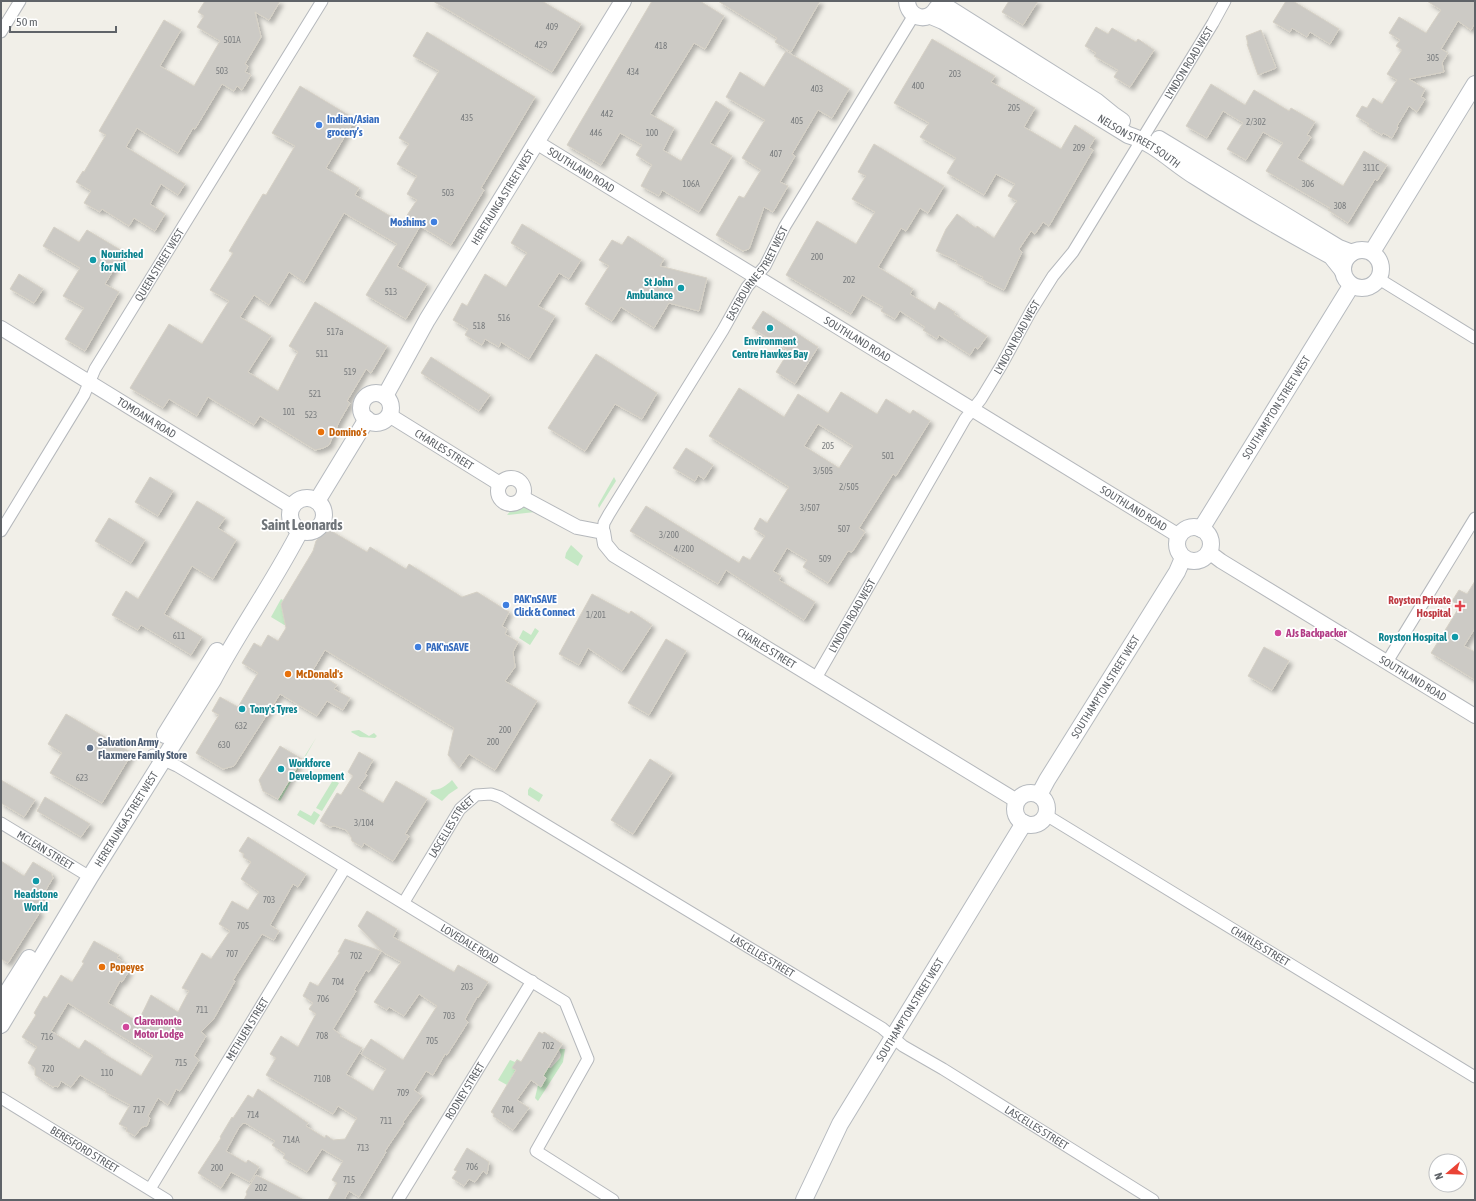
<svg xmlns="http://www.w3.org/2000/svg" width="1476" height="1201" font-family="'Asap Condensed',sans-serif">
<defs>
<filter id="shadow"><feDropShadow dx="3.5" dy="3.5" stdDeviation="2" flood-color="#0004"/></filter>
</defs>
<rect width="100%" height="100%" fill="#f1efe8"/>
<g fill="#c5e8c5">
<polygon points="614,477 616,481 599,508 598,505"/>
<polygon points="519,506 526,507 535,512 507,515 512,509"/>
<polygon points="571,545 583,556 578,566 565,558 566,553"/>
<polygon points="281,599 283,600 281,604 286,626 271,617"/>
<polygon points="535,628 539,631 530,645 519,638 523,630 531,635"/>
<polygon points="359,730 369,736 374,733 377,736 375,738 360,737 351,732 352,731"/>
<polygon points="316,738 280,801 278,799"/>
<polygon points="333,780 339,783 322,811 316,808"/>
<path d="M452,780l6,8 -9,6 -7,7 -12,-8 2,-3c8,0 14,-4 20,-10z"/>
<polygon points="530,787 543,795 539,802 528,795 528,790"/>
<polygon points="300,810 311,816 314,811 320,815 314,825 297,815"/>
<polygon points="559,1049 565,1049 563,1062 538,1101 535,1098 538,1085 541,1087 546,1078 533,1069 551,1068 560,1058 561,1055"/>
<polygon points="517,1059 528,1066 519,1064 507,1085 498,1080 510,1060 515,1062"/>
</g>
<g fill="#cccac5" stroke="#d6d1c6" fill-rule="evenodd" filter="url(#shadow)">
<polygon points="205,1 280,1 269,20 255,12 261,37 245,64 248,66 245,72 251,75 242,90 237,86 234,91 222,84 195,129 193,128 178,153 137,128 126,147 185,184 178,195 161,184 150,204 165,214 155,231 134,218 129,226 102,209 100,212 84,203 91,191 76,182 83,171 84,172 106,135 99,131 164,20 181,30 160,66 194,86 220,41 197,27 204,16 198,12"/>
<polygon points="433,1 542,1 581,24 552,72"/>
<polygon points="652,1 700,1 724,16 705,49 694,43 650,114 674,128 663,150 681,161 716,101 730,110 710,143 732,156 699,212 662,190 659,196 641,186 652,165 636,155 642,145 620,133 601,165 567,145"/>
<polygon points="718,1 820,1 791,52 775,42 777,38"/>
<polygon points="1009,1 1038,1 1023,25 1002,12"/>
<polygon points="1286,1 1293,1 1339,29 1330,44 1310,32 1307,37 1292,28 1290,32 1273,22"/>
<polygon points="1427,1 1475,1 1475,23 1471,30 1458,21 1441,49 1448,53 1442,63 1444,72 1409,79 1425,89 1421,97 1425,99 1417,112 1409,106 1397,126 1398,127 1392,138 1383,133 1382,135 1367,126 1369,124 1356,116 1362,106 1367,108 1373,98 1382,104 1397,80 1387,74 1402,50 1396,46 1400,40 1389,33 1399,17 1426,33 1441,10"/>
<polygon points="1096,27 1108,34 1112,28 1136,42 1138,39 1154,50 1130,87 1114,77 1118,70 1094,56 1096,53 1085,46"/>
<polygon points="1261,30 1276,68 1258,75 1247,44 1248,44 1246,36"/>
<polygon points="427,32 535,97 481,188 484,190 451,245 420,226 397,266 427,284 406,319 366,295 397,244 344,213 304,282 289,272 269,305 254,295 240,317 271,336 248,372 278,391 298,352 289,346 315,302 387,346 371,373 366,369 347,401 350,403 339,422 329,445 323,448 315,450 260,416 254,425 208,397 197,416 169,399 163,408 130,388 169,324 202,344 229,301 210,290 233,253 229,251 263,194 266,195 295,146 272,133 300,86 355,119 326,168 359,188 355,195 402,223 417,200 407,194 417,176 397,164 409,144 399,138 439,71 413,56"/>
<polygon points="932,39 995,76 991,82 1035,108 1024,127 1061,149 1075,125 1095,138 1089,148 1093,150 1049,226 1043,222 1035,234 1031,231 1019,249 1022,252 1004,290 982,279 983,277 956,263 957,261 936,251 946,229 957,214 976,228 977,226 994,238 1017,201 1008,196 1015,184 996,174 984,195 947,173 956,158 920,137 929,123 894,103"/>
<polygon points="786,51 849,89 832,118 818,110 792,154 795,156 780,182 788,186 773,212 764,207 749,249 743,251 716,235 739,196 744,198 761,170 742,158 765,120 726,97 740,72 764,87"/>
<polygon points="1211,84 1245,105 1254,90 1289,111 1291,108 1315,122 1307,135 1311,137 1297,158 1343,186 1364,151 1387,165 1377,181 1375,179 1348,223 1328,210 1330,208 1266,171 1283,143 1263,132 1246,160 1227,149 1243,123 1223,111 1207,138 1186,126"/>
<polygon points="874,144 944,186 928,213 920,208 906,231 901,228 878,267 913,289 910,294 935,310 939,302 955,312 954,314 987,336 978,349 975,347 970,355 939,335 937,339 923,330 925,327 900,311 895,319 881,311 883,307 862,295 851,314 786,275 817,221 856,244 875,212 852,199 866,176 858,172"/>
<polygon points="522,224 581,260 569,279 559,273 538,306 555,316 529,359 501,342 499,347 485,339 482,345 465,335 468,329 453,320 462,303 467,306 485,274 506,287 527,253 511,243"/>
<polygon points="54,227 79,242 87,230 124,252 105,284 119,292 85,351 65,339 84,308 63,296 80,268 43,246"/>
<polygon points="628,236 664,259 660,266 707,278 699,311 669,303 654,328 621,307 612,321 585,304 609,266 599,260 612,240 622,245"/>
<polygon points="19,274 43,289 34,303 10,289"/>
<polygon points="763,311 818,347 795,384 776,372 789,351 752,328"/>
<polygon points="596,354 657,393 642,419 615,404 585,451 548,428"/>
<polygon points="431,357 490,395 479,411 421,373"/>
<path d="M739,388l45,29 14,-23 30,19 13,-21 36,22 9,-15 24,15 3,-4 17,11 -34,55 -3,-2 -34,54 6,4 -13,20 -4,-1 -20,32 -25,-16 4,-7 -20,-12 -14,23 8,5 -2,4 36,22 -11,18 -78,-50 -8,14 -88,-53 16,-25 93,57 4,-7 7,4 15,-24 -11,-7 6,-11 7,5 22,-36 -80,-51zM818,424l35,22 -14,22 -35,-22z"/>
<polygon points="686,448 713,465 704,479 698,475 695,481 673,468"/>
<polygon points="150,477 173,491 158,516 135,502"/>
<polygon points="197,501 225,518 218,528 236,540 213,579 192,566 164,614 202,637 191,655 141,625 138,630 112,615 126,591 138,599"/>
<polygon points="109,518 145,540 131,563 95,541"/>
<polygon points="328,529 367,552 370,547 406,569 409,564 462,597 477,592 509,612 502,626 507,629 505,634 518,642 513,652 515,667 505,681 537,701 495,770 469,754 459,768 448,755 454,728 325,650 313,670 337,685 334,689 350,698 343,710 327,701 317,716 280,694 234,766 223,769 196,753 219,715 212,711 220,697 238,707 258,673 242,663 254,643 261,647 268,635 278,641 286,628 281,604 313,551 316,541"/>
<polygon points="1475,581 1475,628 1464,646 1475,652 1475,680 1431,653 1460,606 1452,601 1459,590 1467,594"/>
<polygon points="592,594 629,614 631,611 652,625 622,671 588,648 579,665 559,654"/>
<polygon points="666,639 686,651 649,715 628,703"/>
<polygon points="1264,647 1289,661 1272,690 1248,676"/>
<polygon points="66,714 132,753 102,803 50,773 62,753 48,744"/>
<polygon points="280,746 302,759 278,799 263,791 259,780"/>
<polygon points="359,752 373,760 365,774 367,775 358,788 383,803 396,781 427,799 405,834 409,836 393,861 364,843 362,847 352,841 351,837 346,830 334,826 330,827 320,821 337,793 341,795 353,776 348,772"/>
<polygon points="650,759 672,773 633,834 611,820"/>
<polygon points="1,780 35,800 24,817 1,803"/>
<polygon points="45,797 90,824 81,837 37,811"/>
<path d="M248,837l58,37 -8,13 -5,-3 -23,41 9,6 -5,9 -12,-6 -29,46 2,1 -22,39 -12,12 5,4 -12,20 5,4 -19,31 -4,-2 -8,16 -10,-7 -10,18 2,2 -3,8 -5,1 -7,9 -9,-5 1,-3 -8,-4 11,-19 -25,-13 1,-2 -26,-15 -9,12 -10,-6 -3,6 -3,-1 -2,1 -18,-12v-7l-7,-5 9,-16 -15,-10 14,-22 -2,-2 10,-17 3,2 14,-23 11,7 12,-19 -2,-1 12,-21 25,14 -2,3 7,4 -3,4 8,5 -7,11 -2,-1 -12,22 30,19 13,-27 27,17 11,-21 -7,-3 20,-35 9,6 19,-28 -11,-7 13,-23 16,9 11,-18 -18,-13 10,-17 -8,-5 1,-3 -5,-3zM68,1003l85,53 -12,20 -40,-24 1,-1 -17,-11 -6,9 -28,-18z"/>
<polygon points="1,861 24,876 33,862 51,873 53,878 35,908 40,912 8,963 1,959"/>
<polygon points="367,911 397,929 393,937 454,972 458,965 488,982 478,998 477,997 465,1019 468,1022 447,1055 445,1054 433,1075 426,1071 414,1090 422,1096 403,1122 404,1123 385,1151 386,1152 359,1197 349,1191 344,1200 328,1200 337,1183 332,1180 343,1161 322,1149 307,1172 283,1158 285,1154 272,1145 275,1141 245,1123 244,1124 243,1123 238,1129 226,1151 246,1163 248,1160 259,1167 250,1182 231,1172 221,1188 198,1173 221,1138 220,1137 232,1117 233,1118 248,1095 253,1098 258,1089 308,1123 306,1126 325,1138 326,1135 333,1140 345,1139 357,1118 338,1106 333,1114 266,1075 276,1058 270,1054 281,1036 298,1047 316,1014 309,1009 313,1003 303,996 310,982 318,986 340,952 338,952 345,939 381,951 369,972 366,970 354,990 356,991 333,1029 341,1035 340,1036 362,1048 346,1074 373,1091 386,1069 361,1054 371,1039 403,1060 437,1006 419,994 404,1016 389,1007 387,1010 374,1002 401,962 384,953 358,926"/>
<polygon points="539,1032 543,1034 544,1032 562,1044 543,1076 546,1078 541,1087 531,1080 517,1100 529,1108 513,1130 493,1116 494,1114 491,1112 516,1070 512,1068 517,1060 521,1062"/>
<polygon points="467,1148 489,1162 487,1174 483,1171 475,1182 469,1179 464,1186 452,1178 457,1171 454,1170"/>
<polygon points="256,1175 304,1200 244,1200 247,1194 246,1192"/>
</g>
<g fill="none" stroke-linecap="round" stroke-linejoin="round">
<defs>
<g id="minor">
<polyline points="1,32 20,1"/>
<polyline points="1379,279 1475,338"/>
<path id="s1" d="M1,531l83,-136 11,-26 227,-368"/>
<path id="s2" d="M603,532l1,-9 5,-9 114,-184 24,-43 18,-21 20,-40 129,-211"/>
<polyline points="1387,662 1475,518"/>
<path id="s3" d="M816,678l149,-259 16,-20 20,-33 30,-55 22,-35 20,-24 140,-229 12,-22"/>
<path id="s4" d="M153,755l24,11 105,63 283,173 23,57 -52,92 77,49"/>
<path id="s5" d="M1046,815l429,262"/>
<path id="s6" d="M1,823l89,54"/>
<path id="s7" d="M404,902l56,-93 16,-14 15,-1 9,3 382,231 21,18 40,23 210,131"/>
<path id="s8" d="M1,1098l166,102"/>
<path id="s9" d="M150,1189l195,-321"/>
<path id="s10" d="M398,1200l134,-219"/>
</g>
<g id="tertiary">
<path id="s11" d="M536,142l643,394"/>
<path id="s12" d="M1,328l291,179"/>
<path id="s13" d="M389,415l111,69"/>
<circle cx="511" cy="491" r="13"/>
<path id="s14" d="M523,498l54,29 26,5 2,12 9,11 403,246"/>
<path id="s15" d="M1209,552l12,9 254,155"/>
</g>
<g id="secondary">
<path d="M907,1c1,17 21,23 30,7"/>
<polyline points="940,1 945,6 1096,101 1112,114 1122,121"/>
<path id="s16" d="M931,16l12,5 185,114c27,8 45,28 68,42 44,28 89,54 135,79l12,15"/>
<polyline points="1159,139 1339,248 1352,253"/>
<circle cx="1362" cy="269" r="19"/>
<polyline points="1372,252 1475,84"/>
<circle cx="376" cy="408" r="15"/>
<path id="s17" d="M385,396l42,-76 196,-319"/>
<circle cx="307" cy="515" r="17"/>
<polyline points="317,501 367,419"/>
<circle cx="1194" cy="544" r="17"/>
<path id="s18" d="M1201,529l150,-243"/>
<polyline points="165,735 217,651"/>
<circle cx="1031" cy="809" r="16"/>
<path id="s19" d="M1039,795l8,-15 130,-208 6,-14"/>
<polyline points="1,1002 29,958"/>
<path id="s20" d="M1,1025l89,-148 123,-197c27,-51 61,-98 87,-149"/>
<path id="s21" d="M804,1200l36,-76 184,-301"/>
</g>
</defs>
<use href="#minor" stroke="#b5b8bc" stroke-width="13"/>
<use href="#tertiary" stroke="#b5b8bc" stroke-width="16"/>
<use href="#secondary" stroke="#b6babf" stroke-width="18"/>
<use href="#minor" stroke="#fff" stroke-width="11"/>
<use href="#tertiary" stroke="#fff" stroke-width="14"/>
<use href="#secondary" stroke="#fff" stroke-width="16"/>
</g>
<g fill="#3f7fe0" stroke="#fff" stroke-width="1.5">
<circle cx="319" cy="125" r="4"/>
<circle cx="434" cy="222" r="4"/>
<circle cx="506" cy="605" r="4"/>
<circle cx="418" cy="647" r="4"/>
</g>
<g fill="#0f9aa8" stroke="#fff" stroke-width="1.5">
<circle cx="93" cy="260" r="4"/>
<circle cx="681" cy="288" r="4"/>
<circle cx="770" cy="328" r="4"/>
<circle cx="1455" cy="637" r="4"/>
<circle cx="242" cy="709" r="4"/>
<circle cx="281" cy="769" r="4"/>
<circle cx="36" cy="881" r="4"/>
</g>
<g fill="#e8710a" stroke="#fff" stroke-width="1.5">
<circle cx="321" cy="432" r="4"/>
<circle cx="288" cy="674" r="4"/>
<circle cx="102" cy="967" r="4"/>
</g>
<path fill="#e0444e" stroke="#fff" stroke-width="1.5" d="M1458 600h4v4h4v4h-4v4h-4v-4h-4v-4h4z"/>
<g fill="#d1479c" stroke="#fff" stroke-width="1.5">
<circle cx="1278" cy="633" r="4"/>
<circle cx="126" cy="1027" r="4"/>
</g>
<circle fill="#5c6f8a" stroke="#fff" stroke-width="1.5" cx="90" cy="748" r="4"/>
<g text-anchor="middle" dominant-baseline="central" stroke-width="3.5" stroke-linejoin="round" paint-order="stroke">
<g font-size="9" fill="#7a7d7f">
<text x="552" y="27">409</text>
<text x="232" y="40">501A</text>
<text x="541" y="45">429</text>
<text x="661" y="46">418</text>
<text x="1433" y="58">305</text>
<text x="222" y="71">503</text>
<text x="633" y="72">434</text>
<text x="955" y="74">203</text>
<text x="918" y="86">400</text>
<text x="817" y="89">403</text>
<text x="1014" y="108">205</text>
<text x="607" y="114">442</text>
<text x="467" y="118">435</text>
<text x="797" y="121">405</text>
<text x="1256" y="122">2/302</text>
<text x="596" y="133">446</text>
<text x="652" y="133">100</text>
<text x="1079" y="148">209</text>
<text x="776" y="154">407</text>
<text x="1371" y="168">311C</text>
<text x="691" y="184">106A</text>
<text x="1308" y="184">306</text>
<text x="448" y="193">503</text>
<text x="1340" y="206">308</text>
<text x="817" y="257">200</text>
<text x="849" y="280">202</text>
<text x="391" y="292">513</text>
<text x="504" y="318">516</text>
<text x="479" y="326">518</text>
<text x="335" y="332">517a</text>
<text x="322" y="354">511</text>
<text x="350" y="372">519</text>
<text x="315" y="394">521</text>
<text x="289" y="412">101</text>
<text x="311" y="415">523</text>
<text x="828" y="446">205</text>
<text x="888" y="456">501</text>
<text x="823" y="471">3/505</text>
<text x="849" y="487">2/505</text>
<text x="810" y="508">3/507</text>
<text x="844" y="529">507</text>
<text x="669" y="535">3/200</text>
<text x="684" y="549">4/200</text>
<text x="825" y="559">509</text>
<text x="596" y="615">1/201</text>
<text x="179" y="636">611</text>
<text x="241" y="726">632</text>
<text x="505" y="730">200</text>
<text x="493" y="742">200</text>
<text x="224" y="745">630</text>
<text x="82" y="778">623</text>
<text x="364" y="823">3/104</text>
<text x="269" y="900">703</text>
<text x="243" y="926">705</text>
<text x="232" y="954">707</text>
<text x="356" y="956">702</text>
<text x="338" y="982">704</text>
<text x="467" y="987">203</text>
<text x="323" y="999">706</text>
<text x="202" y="1010">711</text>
<text x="449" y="1016">703</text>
<text x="322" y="1036">708</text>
<text x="47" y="1037">716</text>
<text x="432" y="1041">705</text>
<text x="548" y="1046">702</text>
<text x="181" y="1063">715</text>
<text x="48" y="1069">720</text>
<text x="107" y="1073">110</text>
<text x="322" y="1079">710B</text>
<text x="403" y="1093">709</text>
<text x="139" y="1110">717</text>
<text x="508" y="1110">704</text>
<text x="253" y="1115">714</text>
<text x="386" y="1121">711</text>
<text x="291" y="1140">714A</text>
<text x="363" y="1148">713</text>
<text x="472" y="1167">706</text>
<text x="217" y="1168">200</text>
<text x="349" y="1180">715</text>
<text x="261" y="1188">202</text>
</g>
<g font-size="11" fill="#5f6368" stroke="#fff">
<text stroke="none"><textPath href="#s3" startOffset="720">LYNDON ROAD WEST</textPath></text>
<text stroke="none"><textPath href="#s16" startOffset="243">NELSON STREET SOUTH</textPath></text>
<text stroke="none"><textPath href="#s11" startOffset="53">SOUTHLAND ROAD</textPath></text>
<text stroke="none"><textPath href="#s17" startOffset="231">HERETAUNGA STREET WEST</textPath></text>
<text stroke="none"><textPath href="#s1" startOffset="310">QUEEN STREET WEST</textPath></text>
<text stroke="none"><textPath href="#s2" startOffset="302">EASTBOURNE STREET WEST</textPath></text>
<text stroke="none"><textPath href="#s3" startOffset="396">LYNDON ROAD WEST</textPath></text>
<text stroke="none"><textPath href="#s11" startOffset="377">SOUTHLAND ROAD</textPath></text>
<text stroke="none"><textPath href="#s18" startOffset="143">SOUTHAMPTON STREET WEST</textPath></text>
<text stroke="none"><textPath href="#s12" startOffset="171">TOMOANA ROAD</textPath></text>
<text stroke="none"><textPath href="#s13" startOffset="65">CHARLES STREET</textPath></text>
<text stroke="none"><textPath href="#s11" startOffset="701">SOUTHLAND ROAD</textPath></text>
<text stroke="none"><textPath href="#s3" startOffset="72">LYNDON ROAD WEST</textPath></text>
<text stroke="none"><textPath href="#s14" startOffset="293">CHARLES STREET</textPath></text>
<text stroke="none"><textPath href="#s15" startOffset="240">SOUTHLAND ROAD</textPath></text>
<text stroke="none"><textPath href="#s19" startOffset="127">SOUTHAMPTON STREET WEST</textPath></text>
<text stroke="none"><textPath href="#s20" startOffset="241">HERETAUNGA STREET WEST</textPath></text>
<text stroke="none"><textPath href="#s7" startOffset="89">LASCELLES STREET</textPath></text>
<text stroke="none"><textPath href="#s6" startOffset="52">MCLEAN STREET</textPath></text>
<text stroke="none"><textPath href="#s4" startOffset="369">LOVEDALE ROAD</textPath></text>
<text stroke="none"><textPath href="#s5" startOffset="251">CHARLES STREET</textPath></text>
<text stroke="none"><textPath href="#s7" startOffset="461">LASCELLES STREET</textPath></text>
<text stroke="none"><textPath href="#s21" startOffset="218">SOUTHAMPTON STREET WEST</textPath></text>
<text stroke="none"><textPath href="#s9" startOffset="187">METHUEN STREET</textPath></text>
<text stroke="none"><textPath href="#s10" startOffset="128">RODNEY STREET</textPath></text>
<text stroke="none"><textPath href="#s7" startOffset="785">LASCELLES STREET</textPath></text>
<text stroke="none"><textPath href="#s8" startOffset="98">BERESFORD STREET</textPath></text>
</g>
<g font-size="11" font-weight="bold" fill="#366cbe" stroke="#fff" text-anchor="start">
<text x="327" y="119">Indian/Asian<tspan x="327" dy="13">grocery’s</tspan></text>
<text x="426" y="222" text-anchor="end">Moshims</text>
<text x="514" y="599">PAK'nSAVE<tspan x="514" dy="13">Click &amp; Connect</tspan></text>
<text x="426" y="647">PAK'nSAVE</text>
</g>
<g font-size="11" font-weight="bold" fill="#0d838f" stroke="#fff" text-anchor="start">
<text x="101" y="254">Nourished<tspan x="101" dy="13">for Nil</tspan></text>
<text x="673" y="282" text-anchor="end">St John<tspan x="673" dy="13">Ambulance</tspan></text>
<text x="770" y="341" text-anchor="middle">Environment<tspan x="770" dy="13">Centre Hawkes Bay</tspan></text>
<text x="1447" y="637" text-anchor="end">Royston Hospital</text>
<text x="250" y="709">Tony's Tyres</text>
<text x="289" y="763">Workforce<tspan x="289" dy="13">Development</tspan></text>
<text x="36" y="894" text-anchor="middle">Headstone<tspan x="36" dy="13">World</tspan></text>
</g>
<g font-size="11" font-weight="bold" fill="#c56008" stroke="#fff" text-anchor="start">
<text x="329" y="432">Domino's</text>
<text x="296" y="674">McDonald's</text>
<text x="110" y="967">Popeyes</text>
</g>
<g font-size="11" font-weight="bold" fill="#be3a42" stroke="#fff" text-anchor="end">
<text x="1451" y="600">Royston Private<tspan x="1451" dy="13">Hospital</tspan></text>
</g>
<g font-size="11" font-weight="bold" fill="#b23c85" stroke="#fff" text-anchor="start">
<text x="1286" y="633">AJs Backpacker</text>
<text x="134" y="1021">Claremonte<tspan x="134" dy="13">Motor Lodge</tspan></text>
</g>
<g font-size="11" font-weight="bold" fill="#4e5e75" stroke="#fff" text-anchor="start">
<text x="98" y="742">Salvation Army<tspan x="98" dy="13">Flaxmere Family Store</tspan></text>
</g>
<g font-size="15" font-weight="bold" fill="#70757a" stroke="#fff">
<text x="302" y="524">Saint Leonards</text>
</g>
</g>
<rect width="1476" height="1201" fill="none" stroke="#5f6368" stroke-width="4"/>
<g transform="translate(1448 1173) rotate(251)"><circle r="19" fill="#ffffff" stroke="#bfc1c3"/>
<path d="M0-3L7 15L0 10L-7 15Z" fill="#ea4335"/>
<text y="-6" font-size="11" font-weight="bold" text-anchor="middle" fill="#5f6368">N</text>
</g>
<path d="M10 26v6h106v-6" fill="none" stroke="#5f6368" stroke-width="2"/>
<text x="16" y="26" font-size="12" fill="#5f6368" stroke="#ffffff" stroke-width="3" paint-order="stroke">50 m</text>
</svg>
